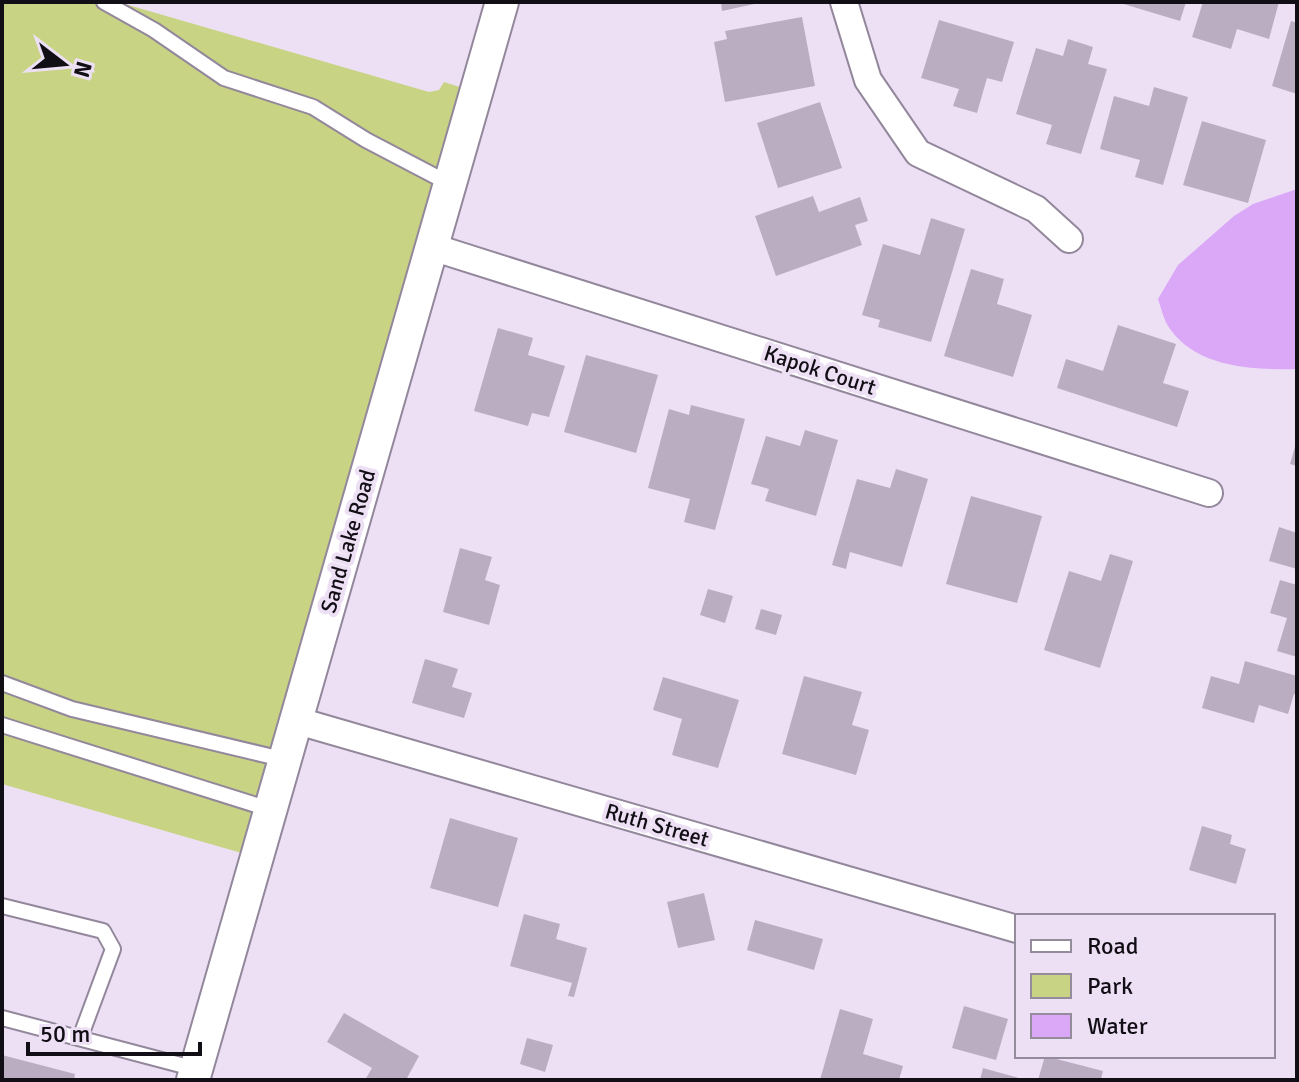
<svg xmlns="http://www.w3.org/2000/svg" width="1299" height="1082" font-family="Signika,sans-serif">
<rect width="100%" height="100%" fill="#ede0f5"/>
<polygon fill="#c8d384" points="2,2 118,2 429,92 439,90 444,82 463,88 245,854 2,784"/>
<path fill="#daa8f7" d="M1297,189v180c-44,1 -99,-1 -127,-40 -6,-8 -9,-21 -12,-30l20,-34 56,-49 19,-12z"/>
<g fill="#baadc2">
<polygon points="721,2 759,2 759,3 722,11"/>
<polygon points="1117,2 1186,2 1180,21"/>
<polygon points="1203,2 1279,2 1269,39 1237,29 1231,49 1192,37"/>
<polygon points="802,17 815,86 725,102 714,42 727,39 725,31"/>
<polygon points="939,20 1014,42 1002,82 987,78 977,113 953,106 959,89 921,78"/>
<polygon points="1291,21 1297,23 1297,94 1272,86"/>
<polygon points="1068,39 1093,47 1088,64 1107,69 1081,154 1046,144 1052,125 1016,114 1036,48 1063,56"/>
<polygon points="1154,87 1188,97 1163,185 1135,177 1140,160 1100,149 1114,96 1149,106"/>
<polygon points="820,102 842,168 778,188 757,123"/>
<polygon points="1202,121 1266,140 1248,203 1183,185"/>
<polygon points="813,196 819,212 860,197 868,221 855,225 862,245 776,276 755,216"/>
<polygon points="931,218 965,229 931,342 878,327 880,320 862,315 883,244 920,255"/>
<polygon points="971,269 1004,279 997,304 1032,315 1013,377 944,356"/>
<polygon points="1118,325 1176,344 1163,383 1189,391 1177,427 1057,388 1066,359 1103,371"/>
<polygon points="498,328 533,338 528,355 565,366 549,417 532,413 528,426 474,411"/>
<polygon points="586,355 658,375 636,453 564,432"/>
<polygon points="691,405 745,419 715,530 684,522 690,499 648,488 669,409 689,415"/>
<polygon points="805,430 838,440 816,516 765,501 769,489 751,484 766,436 800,446"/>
<polygon points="1296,443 1297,443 1297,466 1290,464"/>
<polygon points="896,469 928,479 902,567 850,552 846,569 832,565 857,479 890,488"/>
<polygon points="971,496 1042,516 1017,603 946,584"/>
<polygon points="1279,527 1297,533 1297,569 1269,561"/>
<polygon points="460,548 492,557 485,580 500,585 489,625 443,612"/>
<polygon points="1110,554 1133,561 1100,668 1044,650 1069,571 1101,581"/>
<polygon points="1280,580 1297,585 1297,657 1277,651 1287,618 1270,613"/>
<polygon points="708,589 733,596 725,623 700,615"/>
<polygon points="761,609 782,615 776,635 755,629"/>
<polygon points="425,659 458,669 452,687 472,693 464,718 412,703"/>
<polygon points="1245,661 1297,676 1297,695 1294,694 1288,714 1259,705 1254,723 1202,708 1211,676 1239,684"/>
<polygon points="804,676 862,692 852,725 869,730 856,775 782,754"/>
<polygon points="663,677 739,700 718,768 672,755 682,719 653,710"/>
<polygon points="450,818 518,838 498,907 430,888"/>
<polygon points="1202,826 1232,835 1230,844 1246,849 1236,884 1189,870"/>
<polygon points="704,893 715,940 678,948 667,902"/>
<polygon points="524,914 560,924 556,939 587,948 574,997 568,996 572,983 510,966"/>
<polygon points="755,920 823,939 814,970 747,950"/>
<polygon points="964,1006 1008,1019 996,1060 952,1048"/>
<polygon points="840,1009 873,1019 863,1054 903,1066 899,1080 820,1080"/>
<polygon points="344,1013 419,1056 406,1080 365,1080 372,1068 327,1042"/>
<polygon points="527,1038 553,1045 545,1072 520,1064"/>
<polygon points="2,1055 75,1074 74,1080 2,1080"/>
<polygon points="1045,1056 1103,1071 1101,1080 1038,1080"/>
<polygon points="983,1068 1022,1079 1022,1080 980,1080"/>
</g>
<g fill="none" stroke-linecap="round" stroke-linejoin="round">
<defs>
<g id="service">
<polyline points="104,2 154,30 224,78 313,107 366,140 450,184"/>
<polyline points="2,683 72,709 286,760"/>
<polyline points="2,725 272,810"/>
<polyline points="2,906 103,931 113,949 80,1038"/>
<polyline points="2,1018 196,1069"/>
</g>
<g id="minor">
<polyline points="844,2 868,80 918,153 1036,209 1069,239"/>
<polyline points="432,247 1209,493"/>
<polyline points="298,721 1017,929"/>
</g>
<polyline id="tertiary" points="193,1080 502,2"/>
</defs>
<use href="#service" stroke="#93879b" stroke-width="18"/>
<use href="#minor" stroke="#93879b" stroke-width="30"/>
<use href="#tertiary" stroke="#93879b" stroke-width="36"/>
<use href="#service" stroke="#fff" stroke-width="14"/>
<use href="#minor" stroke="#fff" stroke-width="26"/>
<use href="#tertiary" stroke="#fff" stroke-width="32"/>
</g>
<g text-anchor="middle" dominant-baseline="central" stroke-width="8" stroke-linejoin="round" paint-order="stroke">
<g font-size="22" fill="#120e15" stroke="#ede0f5">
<text transform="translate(820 370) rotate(18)">Kapok Court</text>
<text transform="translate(348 541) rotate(-74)">Sand Lake Road</text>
<text transform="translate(657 825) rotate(16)">Ruth Street</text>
</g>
</g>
<rect width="1299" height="1082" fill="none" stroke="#120e15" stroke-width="8"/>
<rect x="1015" y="914" width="260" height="144" fill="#ede0f5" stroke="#958c9b" stroke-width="2"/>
<rect x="1031" y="940" width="40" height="12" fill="#ffffff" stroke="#958c9b" stroke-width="2"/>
<text x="1087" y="954" font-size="24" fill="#120e15">Road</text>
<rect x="1031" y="974" width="40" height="24" fill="#c8d384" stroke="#958c9b" stroke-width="2"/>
<text x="1087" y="994" font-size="24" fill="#120e15">Park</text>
<rect x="1031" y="1014" width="40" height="24" fill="#daa8f7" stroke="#958c9b" stroke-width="2"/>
<text x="1087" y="1034" font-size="24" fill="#120e15">Water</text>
<g transform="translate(64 64) rotate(106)" stroke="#ede0f5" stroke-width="6" paint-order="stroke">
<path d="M0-6L14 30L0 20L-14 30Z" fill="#120e15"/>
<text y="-12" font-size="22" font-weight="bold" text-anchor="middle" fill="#120e15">N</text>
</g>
<path d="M28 1042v12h172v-12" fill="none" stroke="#120e15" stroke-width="4"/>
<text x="40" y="1042" font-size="24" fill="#120e15" stroke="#ede0f5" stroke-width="6" paint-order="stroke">50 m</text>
</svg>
